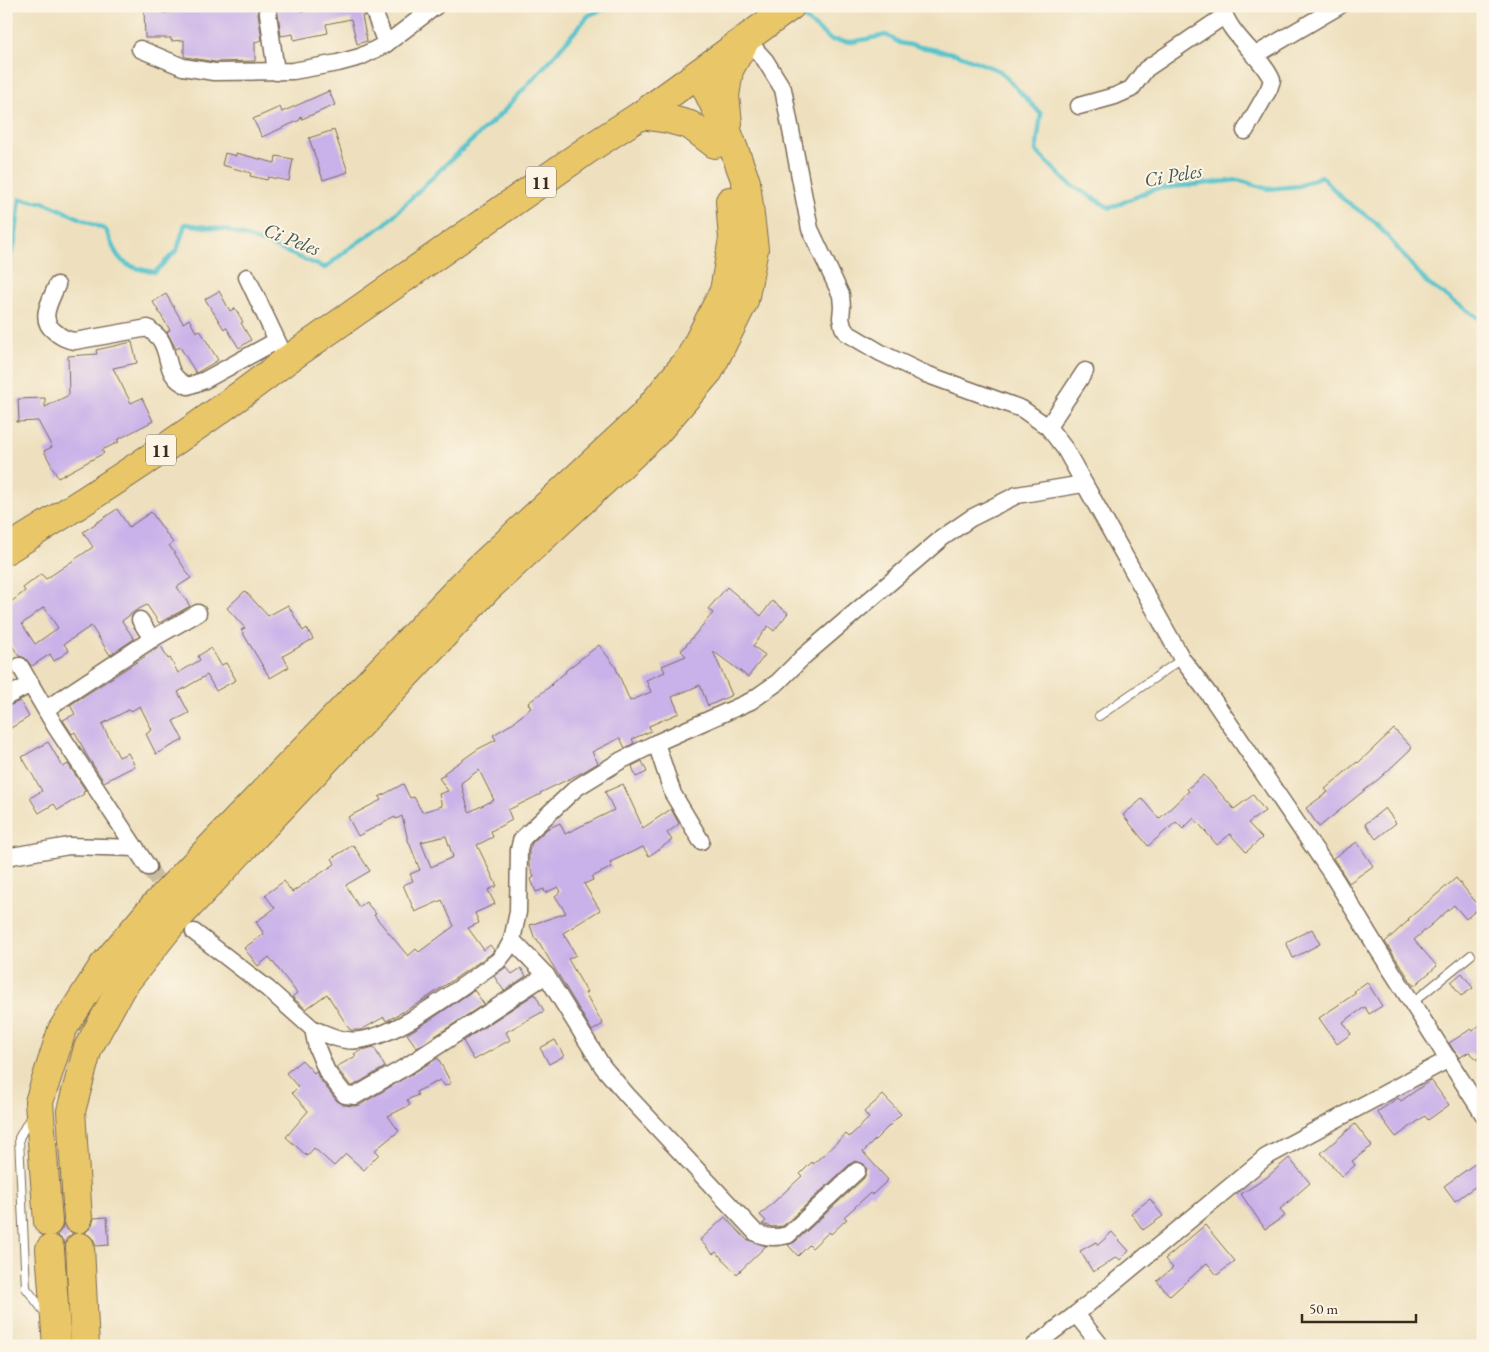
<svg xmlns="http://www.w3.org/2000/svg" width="1489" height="1352" font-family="'EB Garamond',serif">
<rect width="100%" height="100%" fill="#fcf5e5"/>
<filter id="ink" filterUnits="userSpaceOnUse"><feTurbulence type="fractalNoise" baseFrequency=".02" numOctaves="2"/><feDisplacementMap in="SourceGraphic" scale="10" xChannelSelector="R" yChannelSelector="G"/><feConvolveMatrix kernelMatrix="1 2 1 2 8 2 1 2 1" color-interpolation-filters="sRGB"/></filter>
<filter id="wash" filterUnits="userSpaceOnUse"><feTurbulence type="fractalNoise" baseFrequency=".0096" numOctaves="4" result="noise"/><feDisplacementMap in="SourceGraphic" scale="20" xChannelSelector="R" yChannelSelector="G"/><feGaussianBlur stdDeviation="1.12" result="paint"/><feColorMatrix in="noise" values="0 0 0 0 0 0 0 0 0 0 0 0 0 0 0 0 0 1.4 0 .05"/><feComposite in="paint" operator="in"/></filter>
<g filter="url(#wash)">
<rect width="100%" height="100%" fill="#eee0be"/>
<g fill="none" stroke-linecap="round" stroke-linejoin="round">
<g stroke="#56c3cc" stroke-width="4.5">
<polyline points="797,12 831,40 852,42 886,35 900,43 957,54 1000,71 1041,114 1036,151 1068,183 1110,208 1154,189 1238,180 1268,189 1299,186 1321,176 1343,199 1375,222 1428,284 1483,321"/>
<path d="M6,273l9,-32 5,-42 26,4 60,27c12,31 15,37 49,42l22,-22 8,-26 42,6 40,14 58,24 22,-18 38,-26 57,-56 61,-56 49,-54 37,-43 24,-9"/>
</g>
</g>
<g id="blocks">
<g fill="#c9b1e9" fill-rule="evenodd">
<polygon points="195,6 257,6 262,40 255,42 255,61 215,62 186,57 184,56 184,40 171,41 171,38 145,38 144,9 163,9 163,13 189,10 188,7"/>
<polygon points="277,6 301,6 302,12 328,6 362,6 365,16 362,16 367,41 357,44 351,19 326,24 328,33 294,40 293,34 281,36"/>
<polygon points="329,91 335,105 302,119 301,116 300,120 262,137 253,119 280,107 282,112"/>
<polygon points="334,130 348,172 323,180 309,138"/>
<polygon points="225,153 236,156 236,153 275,163 276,156 293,159 289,181 268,177 267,180 250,176 251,173 222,165"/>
<polygon points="219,291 230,311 235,308 243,322 241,323 251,340 239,348 226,327 224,329 205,299"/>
<polygon points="166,294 183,323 189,319 196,332 200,330 218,360 198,372 196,373 180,347 176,349 167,332 170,330 153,302"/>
<polygon points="132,342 137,363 113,368 131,403 142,398 153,421 117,440 119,442 102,450 104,453 58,478 44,451 52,447 38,421 16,422 19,420 18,399 45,398 45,407 69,395 68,356 97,354 96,350"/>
<path d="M117,509l12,18 22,-15 22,31 -4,2 22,33 -14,9 13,19 -31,17 -12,-18 -12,6 -13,10 12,18 -24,16 -19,-29 -27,18 5,7 -15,10 -4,-7 -18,12 -7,-8 -6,-2 -13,-19v-31l19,-15 -2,-3 18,-14 5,5 47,-32 -10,-15zM44,607l14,21 -23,16 -13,-20z"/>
<path d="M727,587l34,29 11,-15 16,12 -14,18 -6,-5 -15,20 12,9 -17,22 -35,-26 19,44 -24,11 -8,-21 -28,12 7,16 -30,13 2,5 -19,8 2,4 -9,5 -5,-10 -28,14 6,11 -15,9 -43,21 1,1 -33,16 4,10 -21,11 2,6 -16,8 20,41 -9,4 7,14 -20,9 4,10 -11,5 16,22 6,-5 4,5 -3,4 -72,49 -33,18 -2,-4 -23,13h-11l-23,-36 -21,15 -14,-12 5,-4 -28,-36 -11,9 -14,-18 20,-14 -8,-12 19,-14 -10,-13 19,-14 8,11 43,-28 -3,-6 21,-13 17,26 -24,14 13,22 7,-5 10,12 -2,1 34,41 8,-7 3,3 35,-26 -12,-26 -27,12 -12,-27 10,-4 -3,-7 10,-4 -12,-30 -6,-24 -6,3 -1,-2 -37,19 -10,-19 33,-17 -2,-3 24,-13 7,14 4,-1 8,15 20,-6 -3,-12 9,-3 -9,-13 6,-3 -1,-2 34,-24 18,-9 -3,-5 17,-10 21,-17 -3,-5 24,-18 -1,-1 15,-12 -1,-1 34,-26 16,21 15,35 21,-9 -5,-12 19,-8 -3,-6 24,-10 -5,-5 32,-38 -5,-4zM479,770l15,30 -25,12 -8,-29zM446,836l7,21 -22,10 -10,-25z"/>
<polygon points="245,591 268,616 288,605 303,631 307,628 313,639 283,656 289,667 270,678 241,630 245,628 227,608"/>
<polygon points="161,646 168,659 170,658 178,673 200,660 198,656 211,648 221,665 226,663 236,680 216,691 207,675 178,692 189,713 173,721 183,740 156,754 146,734 152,730 140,706 131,711 130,709 102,724 119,757 128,753 135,766 104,782 86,754 75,732 72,734 63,720 75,714 70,705"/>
<polygon points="20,701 29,717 6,731 6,707"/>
<polygon points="1394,729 1412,748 1381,777 1319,827 1306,808 1328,792 1325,789 1357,762 1358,763"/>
<polygon points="48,742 63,767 68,764 86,791 83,792 84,794 58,810 54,804 39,813 30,798 42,791 22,757"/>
<polygon points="642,761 647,772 636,777 632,766"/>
<polygon points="1204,775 1234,809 1253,795 1265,811 1248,823 1262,838 1246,852 1230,834 1217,845 1194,818 1183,829 1176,822 1148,846 1123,815 1142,799 1159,819 1189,791 1187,789"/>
<polygon points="623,784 643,828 671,809 679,824 667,833 672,840 649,856 643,847 610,862 612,867 592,877 593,880 584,884 600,910 563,933 576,955 568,959 587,992 585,993 603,1024 592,1031 537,939 535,939 530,925 566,913 555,896 561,891 558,887 545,893 544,889 536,892 531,879 534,877 529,865 529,851 532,843 547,829 560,823 565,834 614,810 605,792"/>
<polygon points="1385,808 1396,823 1376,839 1365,824"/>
<polygon points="1357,842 1373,866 1349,883 1333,858"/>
<polygon points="1456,878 1480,907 1466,919 1454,905 1414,940 1437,966 1414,986 1385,942 1409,920 1408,919"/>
<polygon points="1312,929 1320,944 1293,958 1286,942"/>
<polygon points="506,967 512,974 521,968 526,976 504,991 494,976"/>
<polygon points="1462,973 1473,988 1461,996 1451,982"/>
<polygon points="1367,982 1382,1006 1369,1014 1365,1007 1343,1022 1351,1034 1337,1044 1319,1018 1356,993 1354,991"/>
<polygon points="474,990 484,1004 417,1048 407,1034 430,1020"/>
<polygon points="535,994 544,1011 506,1032 510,1040 474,1060 463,1041"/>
<polygon points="1483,1022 1483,1064 1469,1052 1459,1058 1449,1043 1471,1029 1473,1031"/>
<polygon points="555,1040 564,1056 549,1064 540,1048"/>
<polygon points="374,1047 385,1067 353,1086 350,1085 336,1067 356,1056 354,1054 362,1050"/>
<polygon points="438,1058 451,1083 445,1086 440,1080 416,1092 418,1095 407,1100 410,1105 388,1116 399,1131 375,1150 379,1154 364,1170 346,1154 334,1166 314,1148 307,1156 286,1137 308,1111 292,1093 298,1087 286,1073 302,1060 314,1073 316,1071 319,1078 337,1101 344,1105 354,1106 360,1105"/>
<polygon points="1431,1080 1449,1105 1428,1120 1425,1116 1396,1137 1377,1112 1398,1098 1401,1101"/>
<polygon points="883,1095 901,1114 863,1152 888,1180 872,1195 870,1193 844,1217 847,1219 831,1234 829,1232 812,1248 809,1245 798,1256 788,1245 795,1242 864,1178 867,1169 864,1164 855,1161 850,1164 783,1226 772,1227 762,1224 766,1221 760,1215 802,1176 800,1174 812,1162 813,1164 846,1134 849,1137 869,1118 864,1112"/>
<polygon points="1355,1124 1372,1146 1352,1161 1355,1165 1342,1177 1321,1153"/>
<polygon points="1289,1158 1310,1183 1280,1209 1285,1216 1265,1229 1241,1194 1266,1178"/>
<polygon points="1483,1158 1483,1181 1455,1201 1444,1186"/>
<polygon points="1150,1199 1163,1216 1143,1230 1131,1213"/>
<polygon points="107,1217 109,1245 96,1246 93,1238 85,1233 92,1226 94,1218"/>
<polygon points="725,1217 746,1239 766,1246 737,1274 716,1252 713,1254 700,1240"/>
<polygon points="63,1223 65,1228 73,1233 66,1239 65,1245 63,1240 57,1235 62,1229"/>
<polygon points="1205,1225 1235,1261 1217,1275 1207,1263 1170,1296 1157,1281 1173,1268 1165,1259"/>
<polygon points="1112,1232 1129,1251 1120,1260 1117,1257 1093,1272 1080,1251 1096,1242 1098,1245"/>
</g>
</g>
</g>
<g filter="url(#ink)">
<use href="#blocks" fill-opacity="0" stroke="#7a6a56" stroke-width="1"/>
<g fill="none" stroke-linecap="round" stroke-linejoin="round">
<polyline stroke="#cabc9e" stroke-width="16" stroke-dasharray="16 8" stroke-linecap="butt" points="148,867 171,900"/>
<defs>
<g id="lane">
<polyline points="1099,716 1182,659"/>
<polyline points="1412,1003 1471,955"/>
<polyline points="31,1116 19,1138 26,1288 46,1314"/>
</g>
<g id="street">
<polyline points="267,6 276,72"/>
<polyline points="372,6 386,44"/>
<path d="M1222,6c5,28 39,49 50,74l-3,9 -24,42"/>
<polyline points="746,39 765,60 783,89 810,229 841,295 842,307 841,318 843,327 847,333 881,353 923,373 1022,409 1048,427 1065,449 1182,659 1214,701 1335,879 1377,948 1483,1114"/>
<polyline points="140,49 183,67 214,72 293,71 338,63 360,57 386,44 436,6"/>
<polyline points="1254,56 1339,6"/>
<polyline points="1079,106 1115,96 1131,89 1146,69 1224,16"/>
<polyline points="247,277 281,349"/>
<path d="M57,285c-6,15 -19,34 -3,46 7,6 12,9 21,10l73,-13c3,3 9,7 12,11 12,18 3,36 28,47l17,-6 71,-39"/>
<polyline points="1048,427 1085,371"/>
<polyline points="140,620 152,639"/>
<polyline points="20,666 55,726 148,867"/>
<polyline points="6,697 31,684"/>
<polyline points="46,709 152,639 198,613"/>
<polyline points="656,743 673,794 701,841"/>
<polyline points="6,857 69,846 136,848"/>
<polyline points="194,932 268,989 313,1029 317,1048 327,1072 345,1095 355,1096 407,1066 546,975 512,940 518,912 519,850 521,841 525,836 576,788 620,761 656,743 751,701 778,682 804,656 942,538 971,518 1017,495 1083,484"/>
<path d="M546,975l57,92 24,28 129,138c12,5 19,5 32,2l69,-64"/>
<path d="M313,1029c11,4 22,10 33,11 41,7 118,-56 152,-79l8,-10 6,-11"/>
<polyline points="1076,1314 1101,1346"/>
<polyline points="1034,1346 1076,1314 1266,1157 1449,1059"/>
</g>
<g id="highway">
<polyline points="641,115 668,119 690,125 715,144"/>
<polyline points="728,123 725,96 729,70 744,43"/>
<path d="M6,550c96,-59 192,-121 281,-190l303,-212 51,-33 150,-109"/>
<polyline points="78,1219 71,1111 88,1048 121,988 170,926 488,588 656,433 709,371 744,301 754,249 746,182 729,136 699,73"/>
<polyline points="48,1222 39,1102 62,1030 103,966 154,906 476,571 643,416 690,358 724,291 733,239 730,201"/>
<polyline points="80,1247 85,1346"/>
<polyline points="50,1249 57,1346"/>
</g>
</defs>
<use href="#lane" stroke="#7a6a56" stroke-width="10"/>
<use href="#street" stroke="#7a6a56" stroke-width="19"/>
<use href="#highway" stroke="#7a6a56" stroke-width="30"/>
<use href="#lane" stroke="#fff" stroke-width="8"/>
<use href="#street" stroke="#fff" stroke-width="16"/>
<use href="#highway" stroke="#e9c769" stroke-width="28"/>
</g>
</g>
<g text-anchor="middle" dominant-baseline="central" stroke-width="4" stroke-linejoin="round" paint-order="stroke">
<g fill="#fcf5e5" stroke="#75675a" stroke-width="1">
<rect x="526" y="166.5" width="30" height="31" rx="4"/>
<rect x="146" y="434.5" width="30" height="31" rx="4"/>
</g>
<g font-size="18" font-weight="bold" fill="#3b2a1e">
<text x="541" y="182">11</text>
<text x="161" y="450">11</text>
</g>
<g font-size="20" font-style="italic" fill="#435852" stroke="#fcf5e5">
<text transform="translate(1173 175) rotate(-10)">Ci Peles</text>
<text transform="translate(292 239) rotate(21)">Ci Peles</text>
</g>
</g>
<rect width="1489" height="1352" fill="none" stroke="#fcf5e5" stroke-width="25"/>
<path d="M1302 1314v8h114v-8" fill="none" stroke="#3b2a1e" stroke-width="2.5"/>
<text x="1309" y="1314" font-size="15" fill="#3b2a1e" stroke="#fcf5e5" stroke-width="4" paint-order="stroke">50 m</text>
</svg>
